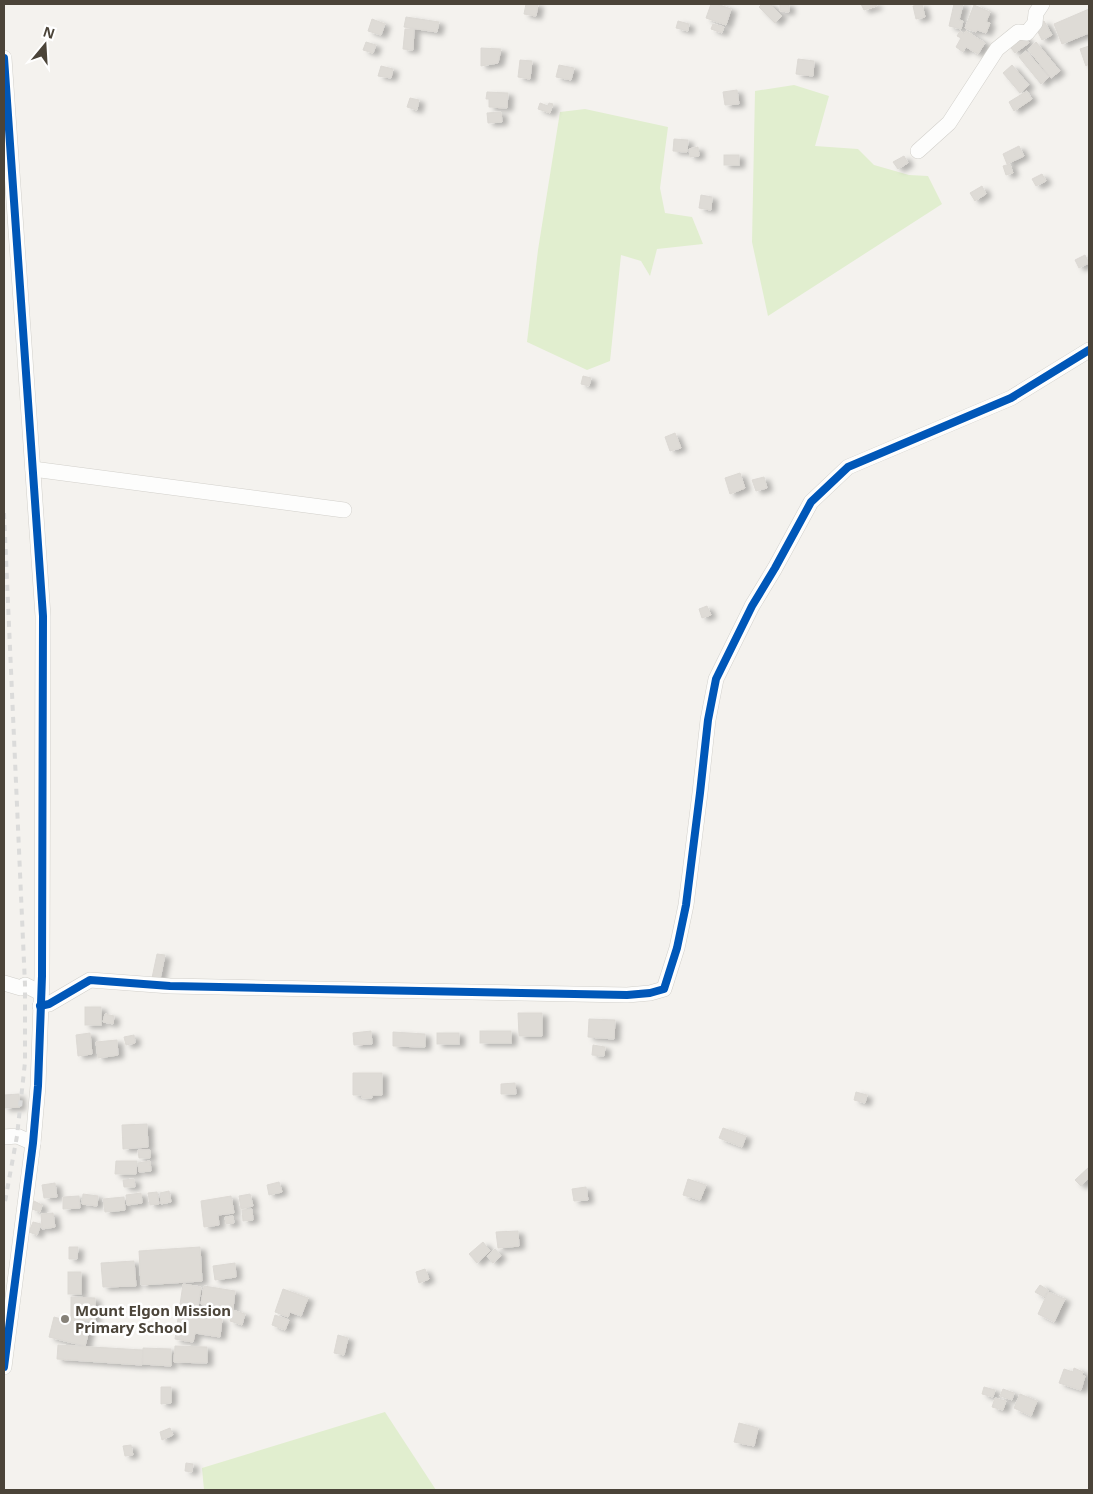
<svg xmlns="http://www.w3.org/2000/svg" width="1093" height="1494" font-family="'Noto Sans',sans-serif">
<defs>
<filter id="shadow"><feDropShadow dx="5.5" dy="3" stdDeviation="2.5" flood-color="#0004"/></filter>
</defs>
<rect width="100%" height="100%" fill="#f4f2ee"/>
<g fill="#e1eecf">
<polygon points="794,85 829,96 815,146 858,149 874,165 909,175 928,176 942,204 768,316 752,242 755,91"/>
<polygon points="585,109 668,127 660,188 665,213 692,217 703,244 657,249 650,276 641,261 621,255 610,361 587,370 527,342 538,250 560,112"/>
<polygon points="385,1412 436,1490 204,1490 202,1468"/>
</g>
<g fill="#dedbd6" stroke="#dcd9d4" filter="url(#shadow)">
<polygon points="526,4 538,4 536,16 524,14"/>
<polygon points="711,4 717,4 731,9 726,25 706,18"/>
<polygon points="762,4 770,4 782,16 775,23 759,7"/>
<polygon points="780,4 789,4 789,12 780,11"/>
<polygon points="861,4 876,4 877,6 864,10"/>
<polygon points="922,4 925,17 916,19 913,6"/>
<polygon points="954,4 963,4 959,20 963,21 961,29 949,26"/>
<polygon points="974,5 990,12 986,22 990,23 986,33 977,30 976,32 965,28"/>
<polygon points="1089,9 1089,33 1062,44 1054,24"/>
<polygon points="406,17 439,22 437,32 404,27"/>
<polygon points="372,19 385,24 381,35 368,31"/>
<polygon points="678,21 689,24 688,31 676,28"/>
<polygon points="1044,21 1052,35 1042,40 1035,26"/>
<polygon points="713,24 724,27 722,33 711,29"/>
<polygon points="405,29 414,29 413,50 403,49"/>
<polygon points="960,31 964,34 966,31 985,43 978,54 966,47 963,52 956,47 961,38 957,36"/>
<polygon points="1022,34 1029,43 1015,53 1008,44"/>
<polygon points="366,42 376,45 373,53 363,50"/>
<polygon points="1036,42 1060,71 1051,78 1028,49"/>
<polygon points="1089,46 1089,64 1086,66 1080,49"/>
<polygon points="481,48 501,49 498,63 481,66"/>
<polygon points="1026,51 1049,77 1041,84 1019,57"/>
<polygon points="798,59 814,61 813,76 796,74"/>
<polygon points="520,60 532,61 530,79 518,77"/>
<polygon points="559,65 574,68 571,80 556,77"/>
<polygon points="1012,65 1029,85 1020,93 1003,73"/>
<polygon points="381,66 393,69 391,78 378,76"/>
<polygon points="737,90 739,104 725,105 723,92"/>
<polygon points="1027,91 1032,99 1014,111 1009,102"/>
<polygon points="487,92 508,93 507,108 489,107 489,99 486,99"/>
<polygon points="410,98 419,100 417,110 407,107"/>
<polygon points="540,103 548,106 549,103 553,104 550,113 538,109"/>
<polygon points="501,112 502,122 488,123 487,113"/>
<polygon points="674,139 688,140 687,152 673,151"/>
<polygon points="1019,146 1024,156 1007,164 1003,154"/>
<polygon points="698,147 699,156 690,157 689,149"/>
<rect x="724" y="155" width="15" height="10"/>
<polygon points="904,156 908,163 898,169 893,162"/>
<polygon points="1010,164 1013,173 1006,175 1003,166"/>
<polygon points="1042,174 1046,181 1036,186 1032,179"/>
<polygon points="982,186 986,194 975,201 970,193"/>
<polygon points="701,195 712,197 711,210 699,208"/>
<polygon points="1085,255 1089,263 1079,268 1075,260"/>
<polygon points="583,376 591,378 589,386 581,384"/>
<polygon points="675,433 681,448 670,451 665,437"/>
<polygon points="740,473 745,488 730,494 725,478"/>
<polygon points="764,477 767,488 756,491 752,480"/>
<polygon points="707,606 711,615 702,618 699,609"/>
<polygon points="157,954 165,955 160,979 152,978"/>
<rect x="85" y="1007" width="16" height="18"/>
<polygon points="518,1013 542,1013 542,1036 519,1036"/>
<polygon points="105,1014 114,1016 113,1024 103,1022"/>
<polygon points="589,1019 615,1020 614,1039 588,1037"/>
<polygon points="371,1031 372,1044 354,1045 353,1033"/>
<rect x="480" y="1031" width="31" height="12"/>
<polygon points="393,1032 425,1034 425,1047 393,1046"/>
<polygon points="90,1033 92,1054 78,1056 76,1035"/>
<rect x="437" y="1033" width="22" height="11"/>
<polygon points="134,1035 135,1043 126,1045 124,1037"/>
<polygon points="117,1040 118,1055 98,1058 96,1042"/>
<polygon points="593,1045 605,1047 604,1056 592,1055"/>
<polygon points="353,1073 382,1073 382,1095 372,1095 372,1098 362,1098 362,1095 353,1095"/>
<polygon points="515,1083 516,1094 501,1094 501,1084"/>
<polygon points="856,1092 867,1095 865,1103 854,1100"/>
<polygon points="19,1094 20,1107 4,1108 4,1095"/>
<polygon points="147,1124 148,1147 123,1149 122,1125"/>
<polygon points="723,1128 746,1136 742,1147 719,1138"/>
<polygon points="138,1150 150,1150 150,1158 139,1158"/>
<polygon points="116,1161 137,1161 136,1174 115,1174"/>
<polygon points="150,1161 151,1171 139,1172 138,1163"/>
<polygon points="1089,1167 1089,1178 1081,1186 1075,1180"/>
<polygon points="134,1179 135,1187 124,1187 123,1180"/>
<polygon points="688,1179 706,1185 700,1200 683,1195"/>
<polygon points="279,1182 282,1192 269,1195 267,1185"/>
<polygon points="55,1183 57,1197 44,1198 42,1185"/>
<polygon points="586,1187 588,1200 574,1201 572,1189"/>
<polygon points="169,1191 171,1202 161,1204 160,1193"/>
<polygon points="157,1192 159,1204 150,1205 148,1193"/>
<polygon points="141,1193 142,1203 127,1205 126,1195"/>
<polygon points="83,1194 98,1196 97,1206 82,1204"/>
<polygon points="250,1194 253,1206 241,1209 239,1196"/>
<polygon points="79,1196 80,1208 63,1209 63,1197"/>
<polygon points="231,1196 234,1213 218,1215 219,1225 204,1227 201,1201"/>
<polygon points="124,1197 125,1210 105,1212 103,1199"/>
<polygon points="34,1201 42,1205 40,1212 32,1209"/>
<polygon points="252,1209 253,1220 243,1221 242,1210"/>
<polygon points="53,1213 55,1227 42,1229 41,1214"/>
<polygon points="233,1216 234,1223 226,1224 225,1217"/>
<polygon points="33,1222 41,1224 37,1235 29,1232"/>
<polygon points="518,1231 519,1246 498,1248 496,1232"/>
<polygon points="483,1242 490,1251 477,1263 469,1254"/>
<polygon points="69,1247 78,1247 77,1259 69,1259"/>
<polygon points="200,1247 202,1281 141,1285 139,1251"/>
<polygon points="495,1249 501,1256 493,1263 487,1256"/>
<polygon points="134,1261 136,1286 103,1287 101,1263"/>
<polygon points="235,1263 236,1277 215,1280 213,1266"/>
<polygon points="425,1269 429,1279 419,1283 416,1272"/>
<rect x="68" y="1272" width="13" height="22"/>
<polygon points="183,1284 201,1287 197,1315 222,1319 220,1337 195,1333 193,1342 175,1339"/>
<polygon points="1040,1285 1048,1290 1044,1297 1035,1292"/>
<polygon points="204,1286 235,1291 233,1309 201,1304"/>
<polygon points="283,1289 308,1298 301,1316 290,1312 288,1317 275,1312"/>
<polygon points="1048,1292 1065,1299 1054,1322 1038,1314"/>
<polygon points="71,1297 95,1298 95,1321 71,1321"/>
<polygon points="233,1310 245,1314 242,1325 230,1321"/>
<polygon points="275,1315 289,1320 285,1330 272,1325"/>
<polygon points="54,1317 90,1327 85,1346 49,1337"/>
<polygon points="338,1335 348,1338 344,1355 334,1353"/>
<polygon points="58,1345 143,1350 142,1365 57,1359"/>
<polygon points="175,1346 207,1347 207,1363 174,1362"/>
<polygon points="143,1348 171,1349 171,1366 143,1364"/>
<polygon points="1074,1368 1083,1372 1082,1375 1085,1376 1081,1390 1059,1383 1064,1369 1073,1372"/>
<polygon points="161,1387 171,1387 171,1403 161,1404"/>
<polygon points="984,1387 995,1390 993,1397 982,1394"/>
<polygon points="1003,1389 1014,1393 1012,1400 1000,1396"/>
<polygon points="1020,1394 1037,1401 1031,1416 1014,1408"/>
<polygon points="995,1398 1006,1401 1003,1410 992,1407"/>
<polygon points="739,1423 758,1428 754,1446 734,1442"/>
<polygon points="170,1428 173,1435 162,1440 160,1432"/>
<polygon points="131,1445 133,1455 125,1456 123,1446"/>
<polygon points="186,1463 193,1464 192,1472 185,1471"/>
</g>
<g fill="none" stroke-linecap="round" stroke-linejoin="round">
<defs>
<g id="minor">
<polyline points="4,58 43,616 42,976 38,1086 33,1143 4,1367"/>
<polyline points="918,151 949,123 997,49 1018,32 1027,33 1035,23 1036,13 1042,4"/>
<polyline points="33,469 344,510"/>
<polyline points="4,983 21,988 25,985 41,993"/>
<polyline points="40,1006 49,1004 90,980 170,986 627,995 650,993 664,989 677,948 686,905 700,793 708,720 716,679 752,606 775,568 811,502 848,467 1011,398 1089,350"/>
<polyline points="4,1137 17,1136 33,1143"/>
</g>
</defs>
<use href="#minor" stroke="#d2d0cb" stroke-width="16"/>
<use href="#minor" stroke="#fdfdfc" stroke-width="15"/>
<polyline stroke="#dbdbda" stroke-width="4" stroke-dasharray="6 6" stroke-linecap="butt" points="4,513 25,985 25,1062 17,1136 4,1207"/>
<defs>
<g id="cycleway">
<polyline points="4,58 43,616 42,976 38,1086 33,1143 4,1367"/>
<polyline points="40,1006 49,1004 90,980 170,986 627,995 650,993 664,989 677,948 686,905 700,793 708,720 716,679 752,606 775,568 811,502 848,467 1011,398 1089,350"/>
</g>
</defs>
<use href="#cycleway" stroke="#fff" stroke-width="11"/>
<use href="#cycleway" stroke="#0057b8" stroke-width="8"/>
</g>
<circle fill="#868178" stroke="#fff" stroke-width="2" cx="65" cy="1319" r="5"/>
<g text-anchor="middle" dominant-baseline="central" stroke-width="5" stroke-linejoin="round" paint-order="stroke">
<g font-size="15" font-weight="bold" fill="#4b4439" stroke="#fff" text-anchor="start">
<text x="75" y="1310">Mount Elgon Mission<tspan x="75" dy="17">Primary School</tspan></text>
</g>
</g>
<rect width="1093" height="1494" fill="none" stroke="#4b4439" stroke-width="10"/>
<g transform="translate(45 45) rotate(18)" stroke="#ffffff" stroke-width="4" paint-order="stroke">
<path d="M0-4L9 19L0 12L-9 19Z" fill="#4b4439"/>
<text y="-8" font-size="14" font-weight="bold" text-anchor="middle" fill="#4b4439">N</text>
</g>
</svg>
